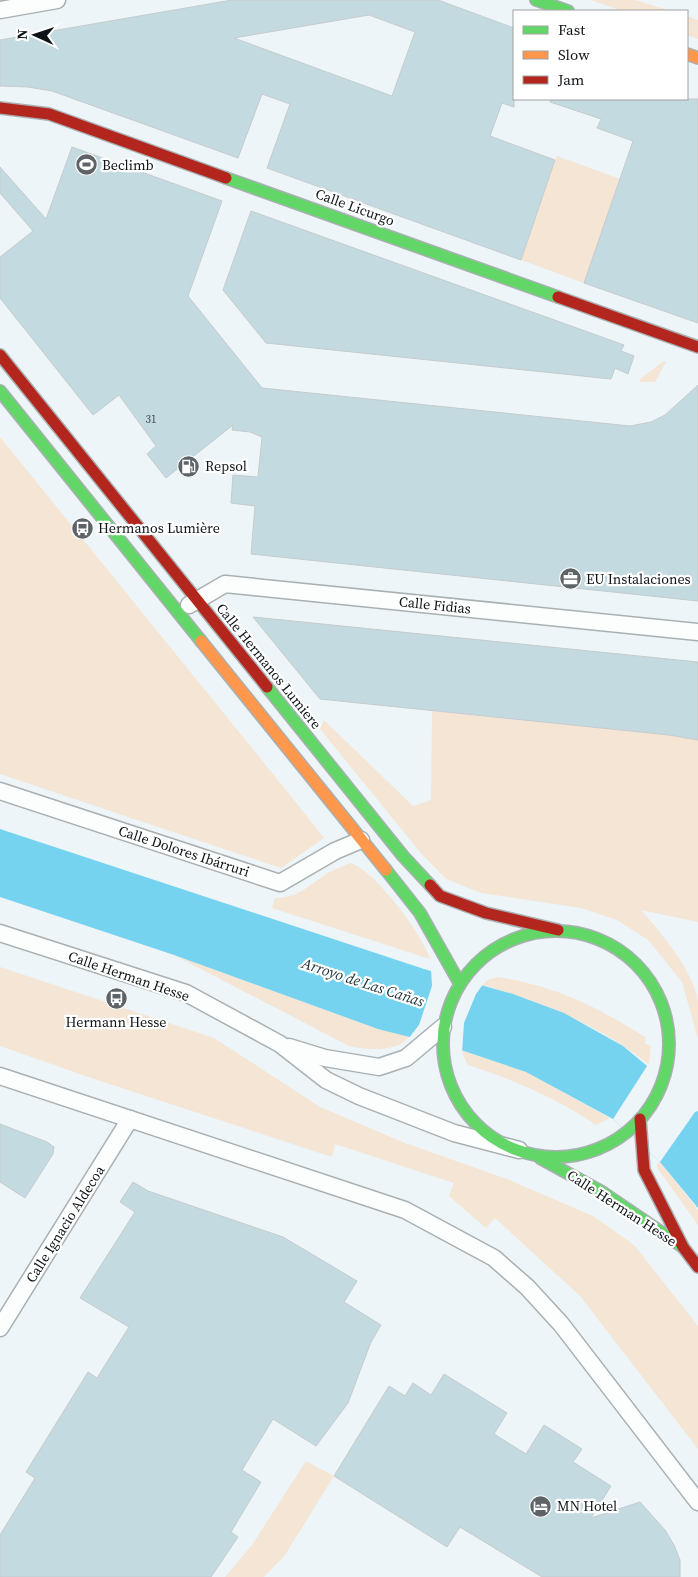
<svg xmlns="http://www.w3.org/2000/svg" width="698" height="1577" font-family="'Source Serif 4',serif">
<rect width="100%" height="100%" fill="#edf5f8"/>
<g fill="#f4e5d5">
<polygon points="591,0 635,0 671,11 622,11"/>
<polygon points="687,16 698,20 698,39 687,35"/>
<polygon points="557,156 620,179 584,283 521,260"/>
<polygon points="664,361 666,362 655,382 640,382 640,379"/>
<polygon points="0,437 290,795 324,838 281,868 0,774"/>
<path d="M432,711l237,24 29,5v182l-57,-12c20,23 52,60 57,91 0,12 0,26 0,38l-16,-57 -34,-42 -31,-20 -36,-12 -100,-15 -35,-14 -26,-27 -100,-123 4,-9 89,86 18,-6z"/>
<path d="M350,863c24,6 73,72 80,96l-158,-51 3,-10c26,-1 32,-12 53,-25 7,-4 15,-7 22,-10z"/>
<path d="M174,955l204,74 31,7c-9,17 -45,14 -60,10z"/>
<polygon points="0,967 214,1038 320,1107 405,1143 507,1179 593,1216 634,1245 698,1326 698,1449 580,1296 495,1218 486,1228 449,1196 454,1183 335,1144 332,1157 91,1078 0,1046"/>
<path d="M498,977c59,10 96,28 147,60v7l6,2 -2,19c-47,-39 -108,-63 -166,-80l4,-5z"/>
<path d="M461,1050l65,22 84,46 -14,7c-40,-27 -82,-45 -128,-60z"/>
<polygon points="660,1162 698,1210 698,1225 656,1166"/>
<polygon points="306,1461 334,1476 285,1555 264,1577 225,1577 252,1545"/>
</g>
<polygon fill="#75d3f0" points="0,829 424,969 513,994 564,1013 623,1046 698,1108 698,1208 660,1162 613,1119 526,1072 461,1050 378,1029 174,955 0,897"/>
<g fill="#edf5f8">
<polygon points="431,969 484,983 476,994 464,1023 462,1053 408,1039 419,1025 432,986"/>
<polygon points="649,1063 698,1104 698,1111 695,1112 660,1162 613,1119"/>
</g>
<g fill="#c4dae1" stroke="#c5cbcd" fill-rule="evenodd">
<path d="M232,0h206l76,28v79l-12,-4 -12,33 65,24 -34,100 -254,-92 23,-64 -28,-10 -24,64 -186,-67 -24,-4 -28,-1v-46zM369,15l46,17 -23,64 -158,-58z"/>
<polygon points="551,99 698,99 698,323 584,283 633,141 597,128 601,119 550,102"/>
<polygon points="72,147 222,201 188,296 262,388 630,426 651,422 665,415 698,385 698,601 251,554 255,506 231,503 233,475 258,477 262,437 250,432 232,430 233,425 166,478 147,454 156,446 119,395 93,415 0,298 0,257 33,231 0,193 0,167 46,219"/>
<polygon points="251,211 624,345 621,351 634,356 628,374 615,368 611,379 266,343 223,290"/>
<polygon points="253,617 698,662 698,740 669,735 320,699"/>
<polygon points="0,1124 47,1142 54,1147 53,1154 25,1198 0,1182"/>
<polygon points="133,1182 148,1191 283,1237 357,1281 344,1302 381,1325 371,1342 348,1403 316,1446 273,1419 242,1470 261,1482 231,1532 238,1537 211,1577 0,1577 0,1535 35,1478 26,1472 88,1372 97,1378 129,1327 80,1298 135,1212 120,1202"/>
<polygon points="444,1374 507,1413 494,1434 526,1454 544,1425 582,1449 573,1462 611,1486 591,1518 640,1502 665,1530 674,1545 680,1560 680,1577 542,1577 460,1527 447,1547 334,1476 389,1386 405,1396 413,1383 431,1395"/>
</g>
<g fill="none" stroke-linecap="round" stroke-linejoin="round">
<defs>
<g id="street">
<polyline points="0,10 57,0"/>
<polyline points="189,605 225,584 698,632"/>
<polyline points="0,791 280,883 335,851 361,840"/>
<polyline points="0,933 186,993 280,1044 326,1080 359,1096 454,1133 519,1150"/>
<polyline points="289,1047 325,1058 379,1067 406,1058 443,1027"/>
<polyline points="0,1076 405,1210 494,1258 527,1287 561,1324 698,1502"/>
<polyline points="0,1328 130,1119"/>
</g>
<g id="fast">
<polyline points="536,0 568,11"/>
<polyline points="226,178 558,297"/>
<polyline points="0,391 201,641"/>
<polyline points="267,687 403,856 430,885"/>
<polyline points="386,870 420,913 460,984"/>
<circle cx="556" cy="1044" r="113"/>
<polyline points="540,1158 602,1192 683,1247"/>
</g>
<g id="slow">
<polyline points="687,54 698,58"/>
<polyline points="201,641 386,870"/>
</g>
<g id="jam">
<polyline points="0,108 49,114 226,178"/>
<polyline points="558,297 698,347"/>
<polyline points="0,355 267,687"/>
<polyline points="430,885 440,896 486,913 558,930"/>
<polyline points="640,1119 644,1170 683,1247 698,1267"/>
</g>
</defs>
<use href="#street" stroke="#a9b0b2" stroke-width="19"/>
<use href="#fast" stroke="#a9b0b2" stroke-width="14"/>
<use href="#slow" stroke="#a9b0b2" stroke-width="14"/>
<use href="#jam" stroke="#a9b0b2" stroke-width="14"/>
<use href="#street" stroke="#fcfefe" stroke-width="16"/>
<use href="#fast" stroke="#63d668" stroke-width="11"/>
<use href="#slow" stroke="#ff974d" stroke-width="11"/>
<use href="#jam" stroke="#b3261e" stroke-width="11"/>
</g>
<defs>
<symbol id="stadium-disc" viewBox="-11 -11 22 22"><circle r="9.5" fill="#5d6366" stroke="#fff"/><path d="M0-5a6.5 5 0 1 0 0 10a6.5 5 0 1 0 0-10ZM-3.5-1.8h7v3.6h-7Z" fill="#fff"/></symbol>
<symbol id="fuel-disc" viewBox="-11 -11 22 22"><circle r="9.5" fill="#5d6366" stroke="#fff"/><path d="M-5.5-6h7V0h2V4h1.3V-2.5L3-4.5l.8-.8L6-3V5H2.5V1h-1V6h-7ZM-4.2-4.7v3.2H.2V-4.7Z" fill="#fff"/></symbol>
<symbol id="bus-disc" viewBox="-11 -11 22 22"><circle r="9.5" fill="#5d6366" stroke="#fff"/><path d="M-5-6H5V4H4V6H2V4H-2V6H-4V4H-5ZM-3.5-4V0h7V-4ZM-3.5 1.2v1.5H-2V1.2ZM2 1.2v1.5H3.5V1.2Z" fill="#fff"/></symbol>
<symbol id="office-disc" viewBox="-11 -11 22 22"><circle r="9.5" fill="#5d6366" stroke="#fff"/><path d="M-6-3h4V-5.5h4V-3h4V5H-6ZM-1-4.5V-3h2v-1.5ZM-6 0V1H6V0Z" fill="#fff"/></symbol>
<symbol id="hotel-disc" viewBox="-11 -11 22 22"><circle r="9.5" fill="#5d6366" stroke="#fff"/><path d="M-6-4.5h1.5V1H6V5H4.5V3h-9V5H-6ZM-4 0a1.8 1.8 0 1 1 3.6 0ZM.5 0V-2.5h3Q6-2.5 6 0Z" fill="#fff"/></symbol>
</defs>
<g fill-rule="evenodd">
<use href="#stadium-disc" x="74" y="152" width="25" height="25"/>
<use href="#fuel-disc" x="176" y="454" width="25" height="25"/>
<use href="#bus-disc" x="70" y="516" width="25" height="25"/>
<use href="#office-disc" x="558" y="566" width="25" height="25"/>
<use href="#bus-disc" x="104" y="986" width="25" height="25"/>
<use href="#hotel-disc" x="528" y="1494" width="25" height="25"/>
</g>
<g text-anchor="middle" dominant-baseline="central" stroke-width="4.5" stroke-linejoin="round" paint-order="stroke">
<g font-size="11" fill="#3c464a">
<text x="151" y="419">31</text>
</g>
<g font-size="14" fill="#0f1517" stroke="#fff" text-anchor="start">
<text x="102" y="165">Beclimb</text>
<text x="205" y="466">Repsol</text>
<text x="98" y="528">Hermanos Lumière</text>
<text x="586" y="579">EU Instalaciones</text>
<text x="116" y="1022" text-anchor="middle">Hermann Hesse</text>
<text x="557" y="1506">MN Hotel</text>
</g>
<g font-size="14" fill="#0f1517" stroke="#fff">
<text transform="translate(355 207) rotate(20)">Calle Licurgo</text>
<text transform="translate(435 605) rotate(6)">Calle Fidias</text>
<text transform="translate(269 666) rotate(51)">Calle Hermanos Lumiere</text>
<text transform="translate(184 851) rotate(18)">Calle Dolores Ibárruri</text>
<text transform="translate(129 976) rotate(19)">Calle Herman Hesse</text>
<text transform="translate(622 1208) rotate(33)">Calle Herman Hesse</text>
<text transform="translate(65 1224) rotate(-58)">Calle Ignacio Aldecoa</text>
</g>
<g font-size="15" font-style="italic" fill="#1a3037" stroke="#fff">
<text transform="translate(363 982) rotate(18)">Arroyo de Las Cañas</text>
</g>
</g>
<rect x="513" y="10" width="175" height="90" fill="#ffffff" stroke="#9fa1a2"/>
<rect x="523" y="26" width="25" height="8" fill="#63d668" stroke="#9fa1a2"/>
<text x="558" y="35" font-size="15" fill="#0f1517">Fast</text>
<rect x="523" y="51" width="25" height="8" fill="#ff974d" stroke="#9fa1a2"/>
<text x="558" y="60" font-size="15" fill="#0f1517">Slow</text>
<rect x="523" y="76" width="25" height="8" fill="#b3261e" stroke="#9fa1a2"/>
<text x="558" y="85" font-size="15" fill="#0f1517">Jam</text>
<g transform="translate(35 35) rotate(273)" stroke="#ffffff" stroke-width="4" paint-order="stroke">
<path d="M0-4L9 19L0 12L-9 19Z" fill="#0f1517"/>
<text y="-8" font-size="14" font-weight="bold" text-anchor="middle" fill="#0f1517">N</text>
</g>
</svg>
